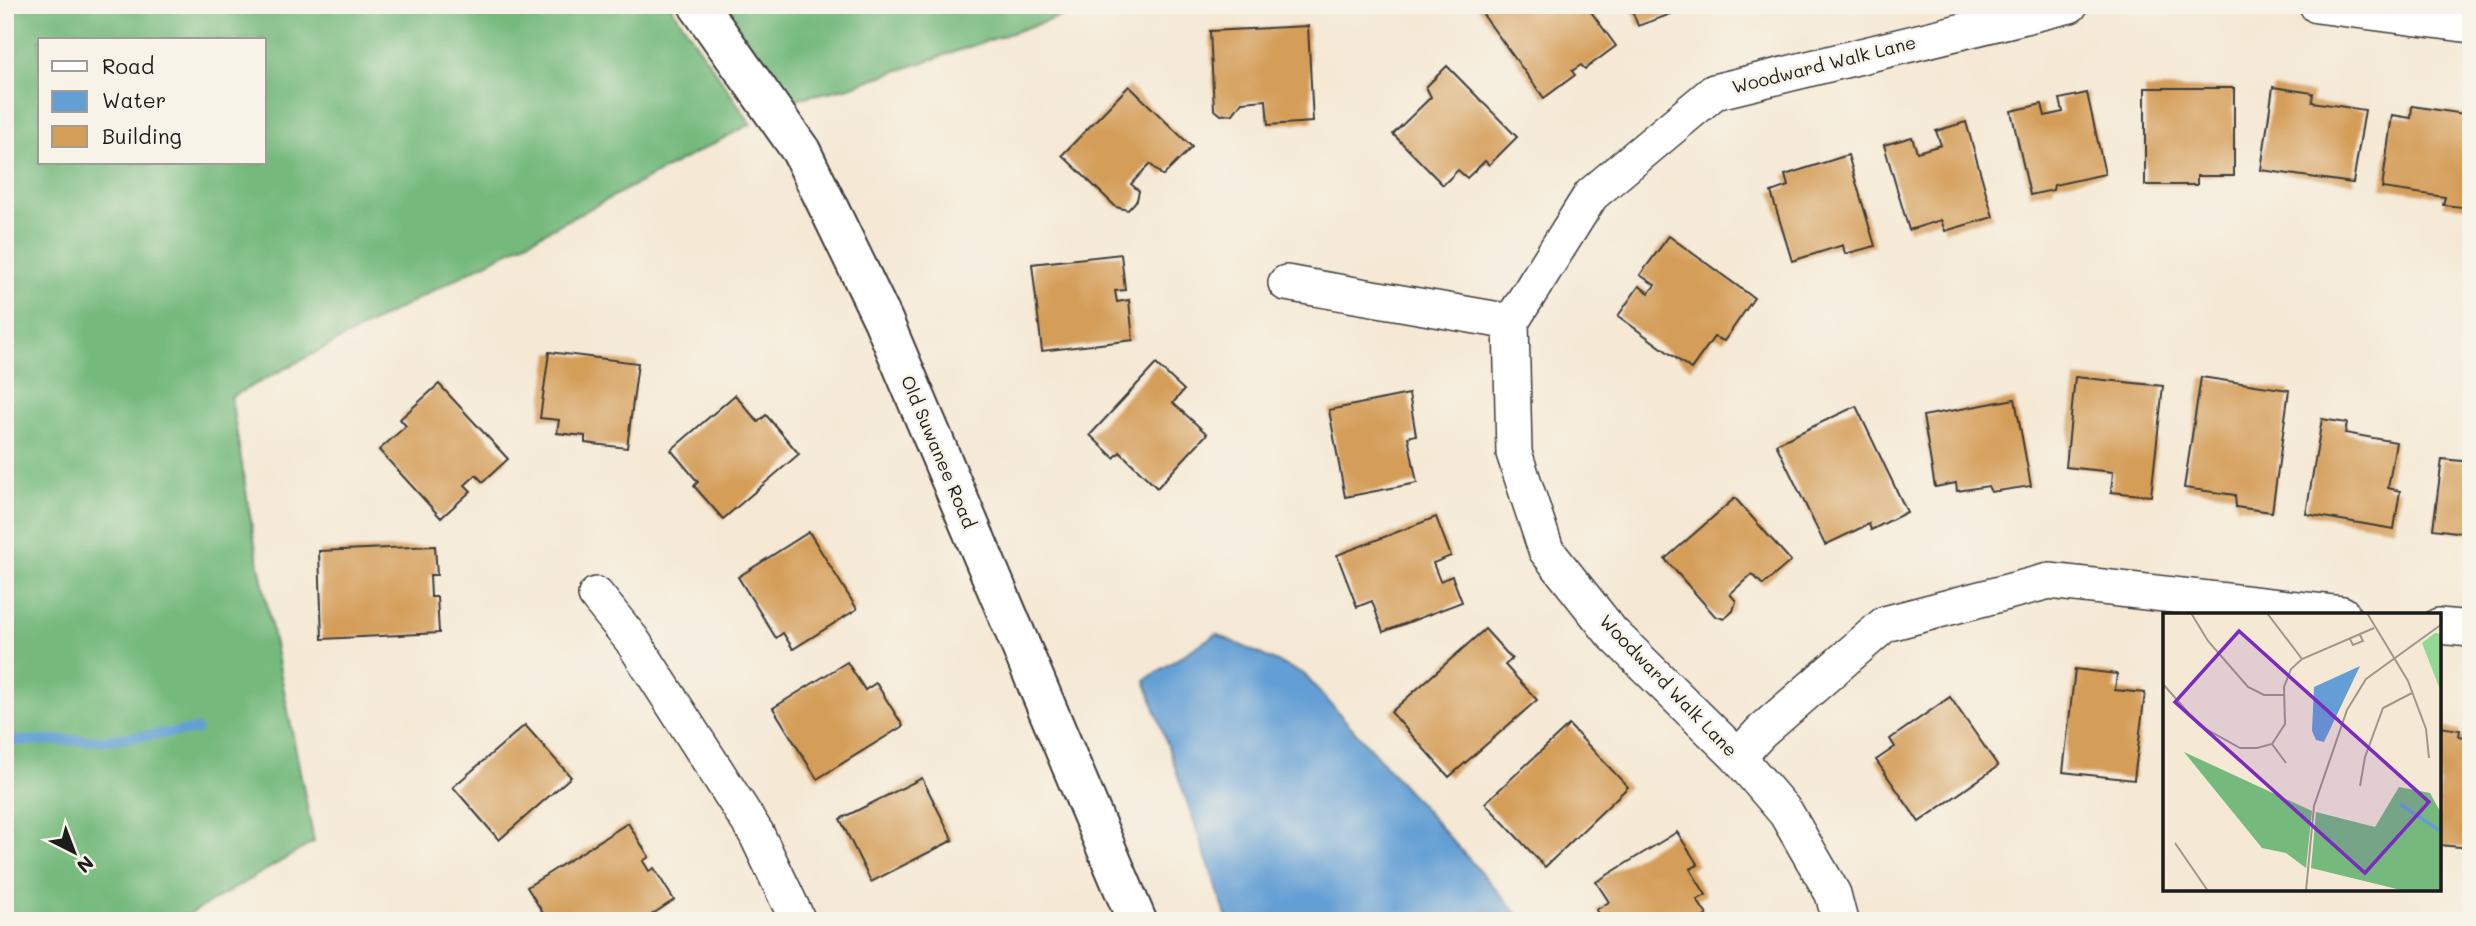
<svg xmlns="http://www.w3.org/2000/svg" width="2476" height="926" viewBox="0 0 2476 926" font-family="Mali,sans-serif">
	<style>
		.forest { fill: #75b97d; stroke: #486a4c; stroke-width: 2; fill-rule: evenodd }
		.water { fill: #639fd4; stroke: #405e78; stroke-width: 2 }
		.lines { fill: none; stroke-linecap: round; stroke-linejoin: round }
		.stream { stroke: #639fd4; stroke-width: 10 }
		.building { fill: #d49d58 }
		.minor-casing { stroke: #3d3b38; stroke-width: 38 }
		.tertiary-casing { stroke: #3d3b38; stroke-width: 42 }
		.minor { stroke: #fff; stroke-width: 35 }
		.tertiary { stroke: #fff; stroke-width: 38 }
		.labels { text-anchor: middle; stroke-width: 5; stroke-linejoin: round; paint-order: stroke }
		.street-label { font-size: 18px; fill: #1c1c1c; stroke: #f7f3e8 }
		.inset-river { fill: none; stroke: #639fd4; stroke-width: 3.5 }
		.inset-road { fill: none; stroke: #9e978b; stroke-width: 2 }
		.view { fill: #7b2cbf; fill-opacity: 0.15; stroke: #7b2cbf; stroke-width: 3.5 }
		.inset-edge { fill: none; stroke: #1c1c1c; stroke-width: 3.5 }
	</style>
	<rect width="100%" height="100%" fill="#f7f3e8"/>
	<filter id="ink" filterUnits="userSpaceOnUse"><feTurbulence type="fractalNoise" baseFrequency=".0143" numOctaves="2"/><feDisplacementMap in="SourceGraphic" scale="14" xChannelSelector="R" yChannelSelector="G"/><feConvolveMatrix kernelMatrix="1 2 1 2 8 2 1 2 1" color-interpolation-filters="sRGB"/></filter>
	<filter id="wash" filterUnits="userSpaceOnUse"><feTurbulence type="fractalNoise" baseFrequency=".00686" numOctaves="4" result="noise"/><feDisplacementMap in="SourceGraphic" scale="28" xChannelSelector="R" yChannelSelector="G"/><feGaussianBlur stdDeviation="1.57" result="paint"/><feColorMatrix in="noise" values="0 0 0 0 0 0 0 0 0 0 0 0 0 0 0 0 0 1.4 0 .05"/><feComposite in="paint" operator="in"/></filter>
	<g filter="url(#wash)">
		<rect width="100%" height="100%" fill="#f5e9d5"/>
		<g class="forest">
			<path d="M 5,5 L 670,5 L 751,124 L 231,397 L 253,534 L 314,842 L 178,921 L 5,921 ZM 40,40 L 264,40 L 264,163 L 40,163 Z"/>
			<polygon points="721,5 1095,5 846,88 786,101 741,31"/>
		</g>
		<polygon class="water" points="1216,634 1304,674 1524,921 1228,921 1145,680"/>
		<g class="lines">
			<polyline class="stream" points="5,741 104,740 197,730"/>
		</g>
		<g id="blocks">
			<g class="building">
				<polygon points="1476,5 1586,5 1616,46 1585,69 1581,65 1572,71 1575,75 1544,98"/>
				<polygon points="1630,5 1693,5 1693,6 1638,26"/>
				<polygon points="1308,26 1313,122 1268,125 1266,100 1242,102 1233,114 1221,115 1214,109 1210,31"/>
				<polygon points="1447,66 1517,137 1489,165 1485,161 1467,178 1458,170 1443,185 1393,134 1431,97 1426,87"/>
				<polygon points="1129,86 1192,147 1163,176 1150,164 1131,184 1139,191 1137,200 1128,210 1116,207 1062,155"/>
				<polygon points="2273,87 2313,93 2312,102 2365,110 2353,183 2261,170"/>
				<polygon points="2145,88 2234,88 2234,176 2197,176 2197,185 2145,185"/>
				<polygon points="2087,93 2105,174 2054,185 2053,190 2030,195 2011,111 2042,104 2045,116 2063,112 2060,99"/>
				<polygon points="2412,106 2471,115 2471,208 2443,205 2445,197 2382,188 2392,115 2411,118"/>
				<polygon points="1966,122 1993,217 1945,231 1941,220 1909,230 1884,145 1912,137 1917,152 1941,145 1936,131"/>
				<polygon points="1848,155 1875,246 1845,254 1843,245 1792,261 1771,192 1788,186 1785,175"/>
				<polygon points="1669,236 1754,298 1724,341 1714,337 1691,369 1618,316 1639,286 1649,293 1655,285 1640,275"/>
				<polygon points="1121,254 1125,290 1115,291 1117,302 1129,300 1133,340 1042,351 1032,264"/>
				<polygon points="549,352 638,363 627,448 585,443 585,436 557,433 559,420 540,418"/>
				<polygon points="1156,364 1184,390 1173,403 1207,434 1157,488 1120,452 1114,458 1090,435"/>
				<polygon points="2075,377 2163,386 2151,496 2111,492 2113,472 2066,467"/>
				<polygon points="2201,377 2289,390 2272,512 2236,507 2235,495 2184,488"/>
				<polygon points="439,384 508,459 483,482 476,475 465,485 471,491 441,518 379,450 406,426 400,419"/>
				<polygon points="1409,394 1416,435 1408,437 1417,483 1345,497 1329,410"/>
				<polygon points="735,395 758,422 766,415 799,454 723,519 694,486 698,482 671,450"/>
				<polygon points="2015,399 2031,486 1991,492 1988,486 1957,491 1956,483 1935,487 1923,416"/>
				<polygon points="1856,406 1907,512 1871,530 1869,524 1825,545 1776,444"/>
				<polygon points="2322,419 2347,423 2345,433 2396,442 2388,488 2400,491 2394,529 2306,514"/>
				<polygon points="2442,459 2471,462 2471,534 2433,529"/>
				<polygon points="1735,498 1791,561 1763,585 1752,574 1730,594 1736,601 1733,611 1724,619 1715,616 1665,559"/>
				<polygon points="1436,517 1451,556 1433,563 1440,581 1452,576 1462,602 1383,632 1372,601 1357,607 1337,555"/>
				<polygon points="809,532 857,609 793,649 783,633 776,638 738,577"/>
				<polygon points="435,546 437,575 430,575 431,597 437,597 439,633 322,639 319,551"/>
				<polygon points="1485,629 1512,659 1505,665 1537,700 1449,777 1391,712"/>
				<polygon points="847,662 865,690 876,683 903,726 817,779 773,708"/>
				<polygon points="2075,669 2117,674 2115,690 2145,693 2134,780 2063,772"/>
				<polygon points="1950,697 1998,766 1919,822 1876,760 1895,747 1890,739"/>
				<polygon points="525,725 571,777 499,840 453,787"/>
				<polygon points="1569,725 1628,787 1545,867 1485,803"/>
				<polygon points="2439,727 2460,730 2459,736 2471,738 2471,848 2439,845"/>
				<polygon points="922,778 953,840 871,882 840,819"/>
				<polygon points="628,823 649,857 643,861 649,871 654,868 674,900 642,921 548,921 527,887"/>
				<polygon points="1677,832 1698,865 1690,869 1706,895 1697,900 1707,915 1697,921 1603,921 1596,910 1609,902 1596,882"/>
			</g>
		</g>
	</g>
	<g filter="url(#ink)">
		<use href="#blocks" fill-opacity="0" stroke="#3d3b38" stroke-width="2"/>
		<g class="lines">
			<defs>
				<g id="minor">
					<polyline points="2317,5 2471,25"/>
					<polyline points="1286,283 1511,322"/>
					<polyline points="596,595 632,640 756,833 798,921"/>
					<polyline points="2439,626 2471,629"/>
					<polyline points="1738,757 1761,732 1885,624 2049,581 2342,614"/>
					<polyline points="1840,921 1833,894 1786,813 1738,757 1611,632 1546,550 1514,453 1511,322 1591,195 1714,92 2070,5"/>
				</g>
				<polyline id="tertiary" points="698,5 801,151 883,320 1137,921"/>
			</defs>
			<use href="#minor" class="minor-casing"/>
			<use href="#tertiary" class="tertiary-casing"/>
			<use href="#minor" class="minor"/>
			<use href="#tertiary" class="tertiary"/>
		</g>
	</g>
	<g class="labels">
		<g class="street-label">
			<text transform="translate(1824 65) rotate(-14)" y="6">Woodward Walk Lane</text>
			<text transform="translate(938 452) rotate(67)" y="6">Old Suwanee Road</text>
			<text transform="translate(1668 686) rotate(46)" y="6">Woodward Walk Lane</text>
		</g>
	</g>
	<g transform="translate(2163 613)">
		<rect width="278" height="278" fill="#f5e9d5"/>
		<path d="M 272,20 L 278,21 L 278,79 L 259,30 Z" fill="#92d993"/>
		<path d="M 21,139 L 149,198 L 143,255 L 123,240 L 99,235 ZM 236,174 L 267,180 L 278,200 L 278,278 L 242,278 L 148,255 L 153,199 L 212,214 Z" fill="#75b97d"/>
		<path d="M 197,53 L 161,129 L 153,127 L 149,118 L 151,74 Z" fill="#639fd4"/>
		<path class="inset-river" d="M 237,191 L 279,219"/>
		<path class="inset-road" d="M 28,0 L 45,28 L 85,74 L 101,82 L 121,82M 104,0 L 139,46M 204,0 L 245,68 L 263,116 L 266,145M 187,26 L 190,32 L 200,28 L 197,22M 0,71 L 36,112 L 77,135 L 94,135 L 109,131 L 122,111 L 121,74 L 128,56 L 139,46 L 211,15M 109,131 L 123,150M 197,173 L 202,144 L 220,95 L 249,80M 12,230 L 45,278M 143,278 L 151,193 L 184,97 L 203,66 L 279,11"/>
		<path class="view" d="M 76,18 L 266,189 L 202,260 L 12,89 Z"/>
		<rect width="278" height="278" class="inset-edge"/>
	</g>
	<rect width="2476" height="926" fill="none" stroke="#f7f3e8" stroke-width="28"/>
	<rect x="38" y="38" width="228" height="126" fill="#f7f3e8" stroke="#9f9d96" stroke-width="2"/>
	<rect x="52" y="61" width="35" height="10" fill="#ffffff" stroke="#9f9d96" stroke-width="2"/>
	<text x="102" y="74" font-size="21" fill="#1c1c1c">Road</text>
	<rect x="52" y="91" width="35" height="21" fill="#639fd4" stroke="#9f9d96" stroke-width="2"/>
	<text x="102" y="108" font-size="21" fill="#1c1c1c">Water</text>
	<rect x="52" y="126" width="35" height="21" fill="#d49d58" stroke="#9f9d96" stroke-width="2"/>
	<text x="102" y="144" font-size="21" fill="#1c1c1c">Building</text>
	<g transform="translate(74 852) rotate(138)" stroke="#f7f3e8" stroke-width="5" paint-order="stroke">
	<path d="M0-5L12 26L0 18L-12 26Z" fill="#1c1c1c"/>
	<text y="-10" font-size="19" font-weight="bold" text-anchor="middle" fill="#1c1c1c">N</text>
	</g>
</svg>
